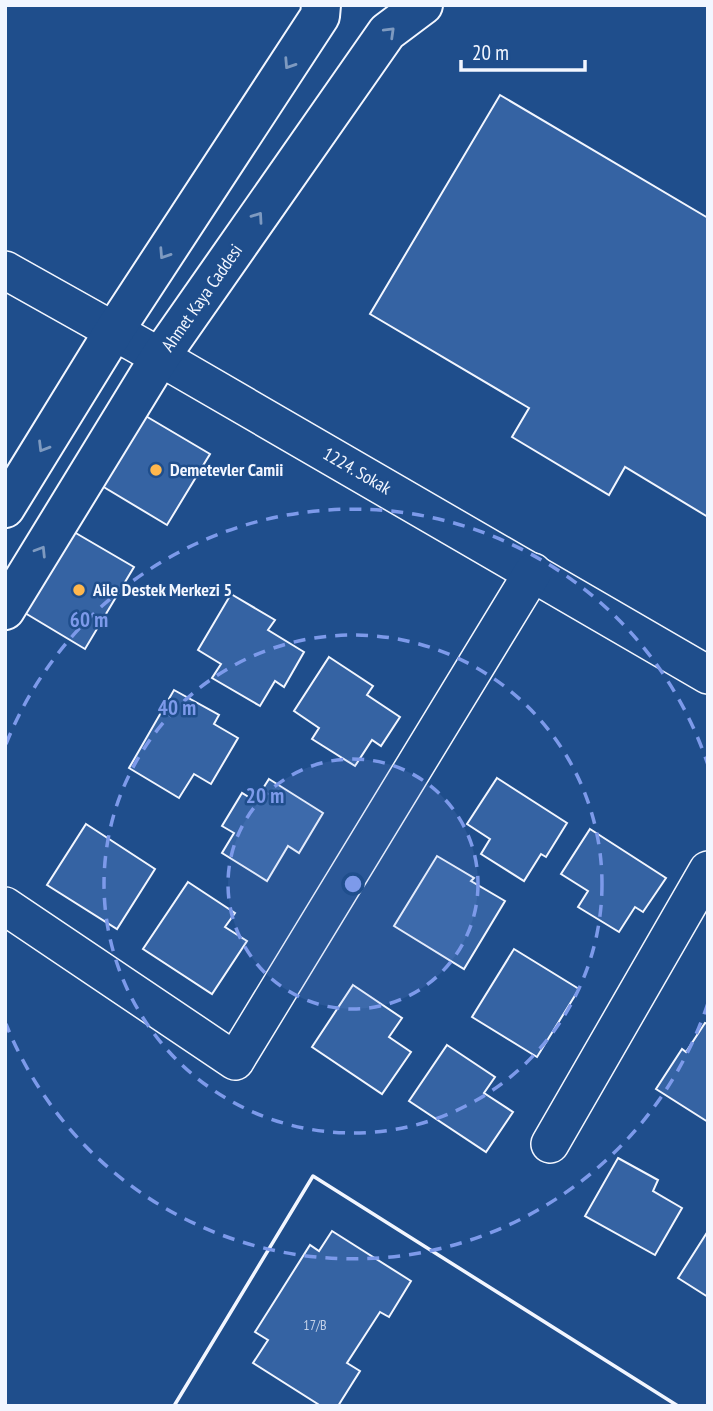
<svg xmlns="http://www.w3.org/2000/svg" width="713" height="1411" viewBox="0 0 713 1411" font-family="'PT Sans Narrow',sans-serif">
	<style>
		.building { fill: #3563a3; stroke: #f2f6ff; stroke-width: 2 }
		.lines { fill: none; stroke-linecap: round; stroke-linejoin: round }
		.street-casing { stroke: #f2f6ff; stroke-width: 40 }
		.secondary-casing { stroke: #f2f6ff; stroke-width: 42 }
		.street { stroke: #1f4e8c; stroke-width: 37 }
		.secondary { stroke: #1f4e8c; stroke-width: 38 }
		.wall { stroke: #f2f6ff; stroke-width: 3.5 }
		.oneway { stroke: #7e9ac0 }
		.ring { fill: none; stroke: #7d9aea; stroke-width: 3.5; stroke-dasharray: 12 9 }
		.poi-dot { fill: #ffb74d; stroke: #1f4e8c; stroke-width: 2.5 }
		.labels { text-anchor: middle; stroke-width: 5; stroke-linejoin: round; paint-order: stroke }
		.number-label { font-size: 14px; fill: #c3d1e8 }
		.street-label { font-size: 18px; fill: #f2f6ff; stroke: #1f4e8c }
		.poi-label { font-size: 18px; font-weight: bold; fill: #f2f6ff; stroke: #1f4e8c; text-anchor: start }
		.centre { fill: #7d9aea; stroke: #1f4e8c; stroke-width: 3.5 }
		.ring-label { font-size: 21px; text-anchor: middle; font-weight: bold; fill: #7d9aea; stroke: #1f4e8c; stroke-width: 5; stroke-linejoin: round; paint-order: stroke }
	</style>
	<rect width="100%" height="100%" fill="#1f4e8c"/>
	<g class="building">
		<polygon points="500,95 708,218 708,517 625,467 609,495 512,437 529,408 370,314"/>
		<polygon points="144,415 210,454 167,525 102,486"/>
		<polygon points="74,532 134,567 85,649 25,613"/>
		<polygon points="231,594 275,620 268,630 304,652 284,687 275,681 260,706 212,678 221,664 198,650"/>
		<polygon points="329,657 373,686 367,695 400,717 381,746 372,740 355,766 312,739 319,728 294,711"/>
		<polygon points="174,690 219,715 214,724 238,738 211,784 194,774 179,798 129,768"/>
		<polygon points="497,778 567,823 546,857 541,854 524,881 481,854 490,839 467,824"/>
		<polygon points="269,779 323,813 299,853 288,846 267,881 222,853 234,833 222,826 242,793 255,801"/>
		<polygon points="86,824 155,869 117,929 47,885"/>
		<polygon points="590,829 666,878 643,912 635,907 619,932 578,907 588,891 561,874"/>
		<polygon points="437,856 474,878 471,881 505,901 464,969 394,926"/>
		<polygon points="188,882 235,913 225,927 247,941 212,994 143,949"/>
		<polygon points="514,949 579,989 537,1057 472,1017"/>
		<polygon points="353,985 402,1018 389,1037 411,1052 382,1094 312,1047"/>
		<polygon points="705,1023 708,1024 708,1122 656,1089 682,1049 686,1052"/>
		<polygon points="447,1045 495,1077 484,1093 513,1112 486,1152 409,1101"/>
		<polygon points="618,1158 658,1180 653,1191 682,1208 655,1255 585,1216"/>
		<polygon points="332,1231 411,1281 389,1317 380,1312 347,1363 360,1371 338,1406 321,1406 253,1363 268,1340 255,1332 310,1245 319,1251"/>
		<polygon points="708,1231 708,1297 678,1278"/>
	</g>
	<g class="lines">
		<defs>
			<g id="street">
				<polyline points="5,270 160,357 708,675"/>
				<polyline points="5,906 235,1061 533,572"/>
				<polyline points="550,1144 708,870"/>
			</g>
			<g id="secondary">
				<polyline points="5,508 114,331 320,16 321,5"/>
				<polyline points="5,610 160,357 387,32 423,5"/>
			</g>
		</defs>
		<use href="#street" class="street-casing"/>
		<use href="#secondary" class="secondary-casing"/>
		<use href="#street" class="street"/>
		<use href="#secondary" class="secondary"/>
		<polyline class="wall" points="174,1406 313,1176 678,1406"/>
	</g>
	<defs><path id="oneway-chevron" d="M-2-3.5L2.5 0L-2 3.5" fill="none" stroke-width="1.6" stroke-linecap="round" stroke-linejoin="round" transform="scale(1.75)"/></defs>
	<g class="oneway">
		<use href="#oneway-chevron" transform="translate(390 32) rotate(-44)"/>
		<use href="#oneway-chevron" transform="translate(289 64) rotate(123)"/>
		<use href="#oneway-chevron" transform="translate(258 217) rotate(-55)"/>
		<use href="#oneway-chevron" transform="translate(164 254) rotate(123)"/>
		<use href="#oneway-chevron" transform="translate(43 447) rotate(121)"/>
		<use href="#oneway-chevron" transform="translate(41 551) rotate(-58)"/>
	</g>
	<circle cx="353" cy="884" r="125" fill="#7d9aea" fill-opacity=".12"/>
	<g class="ring">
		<circle cx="353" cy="884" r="125"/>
		<circle cx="353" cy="884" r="249"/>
		<path d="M708 1003A374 374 0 0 1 6 1024M6 744A374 374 0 0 1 708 765"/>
	</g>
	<g class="poi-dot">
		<circle cx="156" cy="470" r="7"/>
		<circle cx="79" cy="590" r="7"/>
	</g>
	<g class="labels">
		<g class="number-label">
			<text x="315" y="1330">17/B</text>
		</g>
		<g class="street-label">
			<text transform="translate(202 298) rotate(-55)" y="6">Ahmet Kaya Caddesi</text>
			<text transform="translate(357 471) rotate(30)" y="6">1224. Sokak</text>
		</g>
		<g class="poi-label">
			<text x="170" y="476">Demetevler Camii</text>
			<text x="93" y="596">Aile Destek Merkezi 5</text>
		</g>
	</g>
	<circle cx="353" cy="884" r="10" class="centre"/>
	<g class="ring-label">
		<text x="89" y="627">60 m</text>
		<text x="177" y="715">40 m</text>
		<text x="265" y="803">20 m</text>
	</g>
	<rect width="713" height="1411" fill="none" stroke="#f2f6ff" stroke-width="14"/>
	<path d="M461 60v10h124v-10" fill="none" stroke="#f2f6ff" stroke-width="3.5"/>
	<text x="472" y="60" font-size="21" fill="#f2f6ff" stroke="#1f4e8c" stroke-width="5" paint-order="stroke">20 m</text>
</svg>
